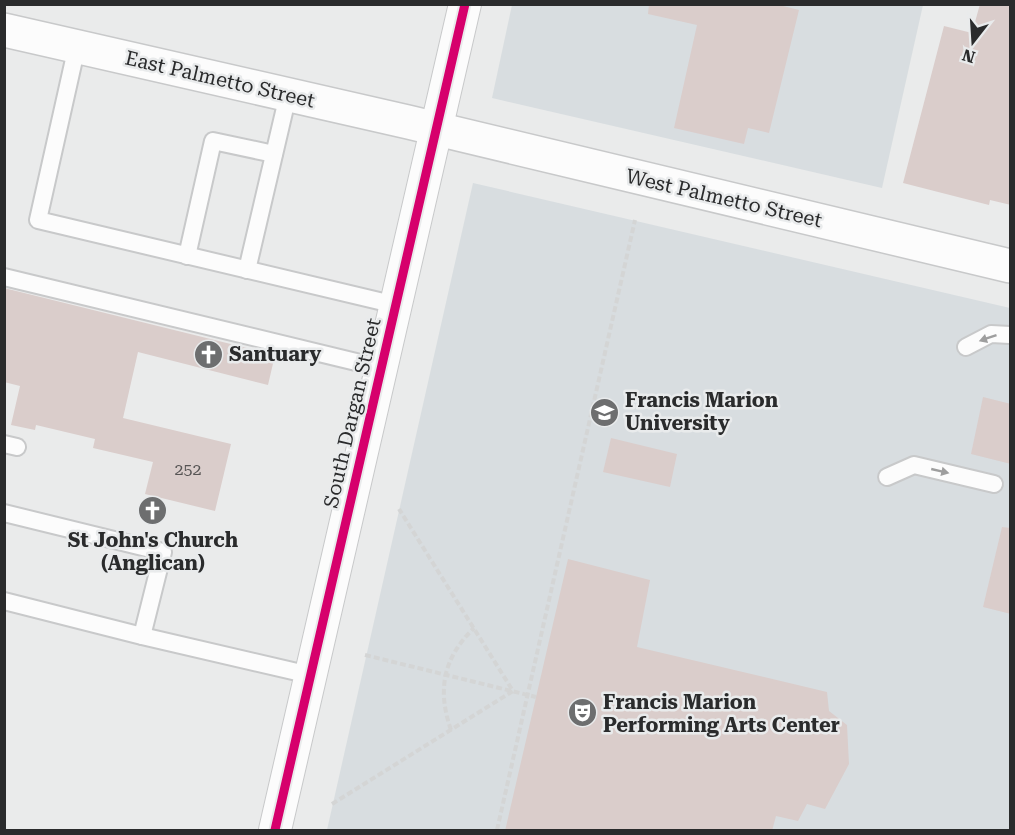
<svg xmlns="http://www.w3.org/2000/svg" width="1015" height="835" viewBox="0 0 1015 835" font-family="'Roboto Serif',serif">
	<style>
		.built { fill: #d8dde0 }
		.building { fill: #dacdcb }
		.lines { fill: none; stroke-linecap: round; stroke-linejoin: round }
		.lane-casing { stroke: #c8c9ca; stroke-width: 20 }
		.street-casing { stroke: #c8c9ca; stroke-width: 34 }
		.highway-casing { stroke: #c8c9ca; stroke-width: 36 }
		.path { stroke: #d4d5d5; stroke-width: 4; stroke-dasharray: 6 3; stroke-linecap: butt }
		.lane { stroke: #fcfcfc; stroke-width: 16 }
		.street { stroke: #fcfcfc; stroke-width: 32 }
		.highway { stroke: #fcfcfc; stroke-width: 33 }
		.cycleway-casing { stroke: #e9ebec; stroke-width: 13 }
		.cycleway { stroke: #d6006c; stroke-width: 9 }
		.oneway { fill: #9e9e9e }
		.labels { text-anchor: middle; stroke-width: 5; stroke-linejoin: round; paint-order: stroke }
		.number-label { font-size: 16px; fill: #565454 }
		.street-label { font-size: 20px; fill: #2a2b2c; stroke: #e9ebec }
		.poi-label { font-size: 20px; font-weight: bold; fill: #2a2b2c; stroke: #e9ebec; text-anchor: start }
	</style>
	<rect width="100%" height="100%" fill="#eaebeb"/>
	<g class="built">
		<polygon points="512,5 923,5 882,188 492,98"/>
		<polygon points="473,183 1010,308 1010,830 327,830"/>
	</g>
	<g class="building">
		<polygon points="649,4 775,4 799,10 769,133 748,128 744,144 674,128 697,25 648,14"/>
		<polygon points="980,4 1011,4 1011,205 990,200 989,205 903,183 944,26 972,33"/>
		<polygon points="4,288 275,355 268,385 138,352 123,418 231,444 215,511 145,494 153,462 93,448 95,439 36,425 35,430 11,425 20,386 4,382"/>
		<polygon points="983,397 1011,404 1011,464 971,454"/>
		<polygon points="611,438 677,454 670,487 603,472"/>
		<polygon points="1002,527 1011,528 1011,614 983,607"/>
		<polygon points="568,559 650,580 637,647 827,692 829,711 847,725 849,764 825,809 807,804 798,821 776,816 772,831 505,831"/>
	</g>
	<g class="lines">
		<defs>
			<g id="lane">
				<polyline points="77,46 38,220 396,305"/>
				<polyline points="187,256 213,141 274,154"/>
				<polyline points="247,270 288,95"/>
				<polyline points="4,277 381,368"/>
				<polyline points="966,347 991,334 1010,335"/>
				<polyline points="4,444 17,447"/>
				<polyline points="887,477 914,465 994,484"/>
				<polyline points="4,513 163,552 142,636"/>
				<polyline points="4,601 142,636 310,675"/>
			</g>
			<polyline id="street" points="275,830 465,4"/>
			<polyline id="highway" points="4,30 408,122 1010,266"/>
		</defs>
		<use href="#lane" class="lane-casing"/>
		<use href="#street" class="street-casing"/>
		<use href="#highway" class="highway-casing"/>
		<g class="path">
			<polyline points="365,655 536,697"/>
			<path d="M 451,730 C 437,690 443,658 474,628"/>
			<polyline points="332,804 513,691 399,509"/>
			<polyline points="497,830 635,220"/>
		</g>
		<use href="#lane" class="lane"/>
		<use href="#street" class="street"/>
		<use href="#highway" class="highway"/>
		<defs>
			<polyline id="cycleway" points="275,830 465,4"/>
		</defs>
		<use href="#cycleway" class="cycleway-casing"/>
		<use href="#cycleway" class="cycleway"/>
	</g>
	<defs><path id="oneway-solid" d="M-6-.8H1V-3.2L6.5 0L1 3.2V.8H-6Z" transform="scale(1.5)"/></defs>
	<g class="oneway">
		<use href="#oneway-solid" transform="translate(988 338) rotate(161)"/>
		<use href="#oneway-solid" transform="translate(940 471) rotate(13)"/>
	</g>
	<defs>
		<symbol id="church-disc" viewBox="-11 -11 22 22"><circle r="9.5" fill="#6d6e6f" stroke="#e9ebec"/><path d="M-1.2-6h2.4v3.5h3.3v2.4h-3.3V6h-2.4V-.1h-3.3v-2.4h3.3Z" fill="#fff"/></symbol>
		<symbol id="university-disc" viewBox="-11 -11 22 22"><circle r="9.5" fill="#6d6e6f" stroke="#e9ebec"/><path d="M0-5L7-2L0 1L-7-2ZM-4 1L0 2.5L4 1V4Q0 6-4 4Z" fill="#fff"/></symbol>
		<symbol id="theatre-disc" viewBox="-11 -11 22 22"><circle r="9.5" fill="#6d6e6f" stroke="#e9ebec"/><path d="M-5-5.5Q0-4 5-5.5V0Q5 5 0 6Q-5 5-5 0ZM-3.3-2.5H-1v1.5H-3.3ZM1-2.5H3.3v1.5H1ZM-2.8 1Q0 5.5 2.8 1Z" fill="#fff"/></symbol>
	</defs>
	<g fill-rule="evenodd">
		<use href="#church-disc" x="192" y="338" width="33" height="33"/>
		<use href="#university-disc" x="588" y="396" width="33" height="33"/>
		<use href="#church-disc" x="136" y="494" width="33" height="33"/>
		<use href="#theatre-disc" x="566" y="696" width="33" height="33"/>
	</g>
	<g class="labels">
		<g class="number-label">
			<text x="188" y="475">252</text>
		</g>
		<g class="street-label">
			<text transform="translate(220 79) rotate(13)" y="7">East Palmetto Street</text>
			<text transform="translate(724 198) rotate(13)" y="7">West Palmetto Street</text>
			<text transform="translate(352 413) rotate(-77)" y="7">South Dargan Street</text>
		</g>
		<g class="poi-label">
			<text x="229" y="361">Santuary</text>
			<text x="625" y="407">Francis Marion<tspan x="625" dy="23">University</tspan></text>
			<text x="153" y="547" text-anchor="middle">St John's Church<tspan x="153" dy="23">(Anglican)</tspan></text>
			<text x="603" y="709">Francis Marion<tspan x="603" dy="23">Performing Arts Center</tspan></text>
		</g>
	</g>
	<rect width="1015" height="835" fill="none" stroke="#2a2b2c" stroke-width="12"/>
	<g transform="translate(973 42) rotate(197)" stroke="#e9ebec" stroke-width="4.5" paint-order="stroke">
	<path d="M0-4.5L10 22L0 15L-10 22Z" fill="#2a2b2c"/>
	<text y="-9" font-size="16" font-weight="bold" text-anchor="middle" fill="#2a2b2c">N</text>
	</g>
</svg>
